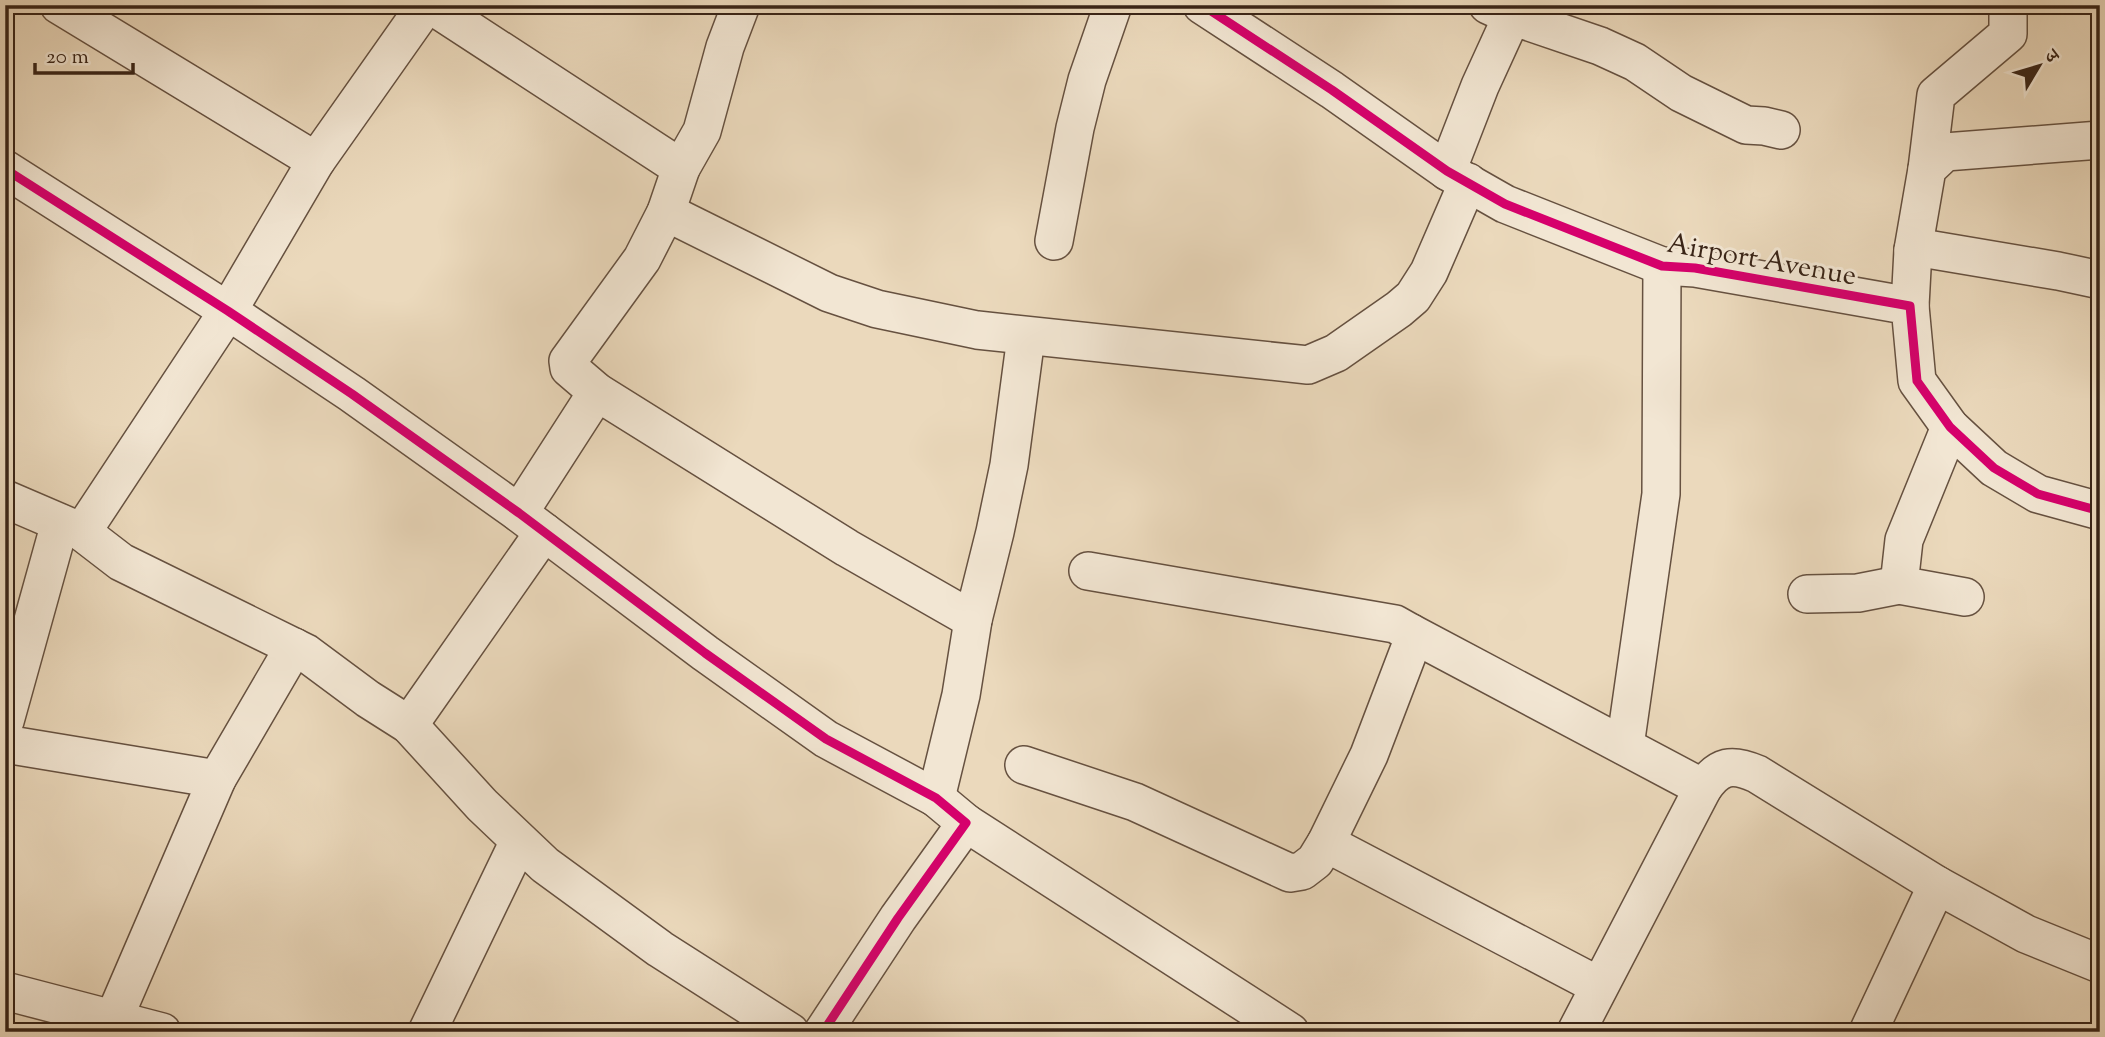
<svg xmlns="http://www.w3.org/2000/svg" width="2105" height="1037" viewBox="0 0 2105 1037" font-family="'Sorts Mill Goudy','Noto Serif Devanagari',serif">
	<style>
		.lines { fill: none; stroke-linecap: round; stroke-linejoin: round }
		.minor-casing { stroke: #665140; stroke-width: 40 }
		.minor { stroke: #f2e6d3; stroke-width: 37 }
		.cycleway-casing { stroke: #f2e6d3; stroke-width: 13 }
		.cycleway { stroke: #d6006c; stroke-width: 9 }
		.labels { text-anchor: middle; stroke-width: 6; stroke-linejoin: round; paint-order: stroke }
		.street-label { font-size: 28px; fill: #392417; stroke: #f2e6d3 }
	</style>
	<rect width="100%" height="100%" fill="#ebd9bc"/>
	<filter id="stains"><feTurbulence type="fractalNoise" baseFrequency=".00286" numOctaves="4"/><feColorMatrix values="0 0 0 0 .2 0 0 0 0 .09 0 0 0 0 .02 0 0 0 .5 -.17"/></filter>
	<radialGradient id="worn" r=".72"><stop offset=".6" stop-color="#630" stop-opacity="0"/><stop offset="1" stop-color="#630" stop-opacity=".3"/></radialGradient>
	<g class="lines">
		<defs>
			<g id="minor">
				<polyline points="59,5 316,161"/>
				<polyline points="431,5 681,168"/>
				<polyline points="741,5 725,47 702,131 681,168 666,212 642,259 568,361 569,368 597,392 847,548 973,620"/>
				<polyline points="1202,5 1332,90 1447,171 1505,204 1662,266 1695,268 1910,306 1917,381 1950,427 1994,468 2038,494 2100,511"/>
				<polyline points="1488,5 1512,16 1600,46 1635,62 1681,93 1746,125 1764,126 1781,130"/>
				<polyline points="5,169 228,311 352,394 519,513 705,653 826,739 936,798 966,823 898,918 823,1032"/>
				<polyline points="1927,169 1936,95 2008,34 2008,5"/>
				<polyline points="1447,171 1480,86 1517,5"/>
				<polyline points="666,212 829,293 877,309 977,330 1308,365 1336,353 1399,309 1413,297 1429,272 1468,182"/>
				<polyline points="1054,241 1075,128 1087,80 1113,5"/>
				<polyline points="1913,250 1927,249 2058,271 2100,280"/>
				<polyline points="1910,306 1913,250 1927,169 1945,152 2100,140"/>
				<polyline points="1950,427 1904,540 1899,585 1965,597"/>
				<polyline points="5,499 82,532 121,562 306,653 368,699 409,725 482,805 545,865 660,949 790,1032"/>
				<polyline points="519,513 597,392"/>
				<polyline points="82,532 228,311 316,161 426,5"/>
				<polyline points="1807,594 1858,593 1899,585"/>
				<polyline points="1411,633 1703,788"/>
				<polyline points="5,721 60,523"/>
				<polyline points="409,725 544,532"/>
				<polyline points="5,744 217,779"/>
				<polyline points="1625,746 1661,494 1662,266"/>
				<polyline points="1024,765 1135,802 1290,873 1302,871 1315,861 1326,843 1369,755 1411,645 1411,633 1395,624 1088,571"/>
				<polyline points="936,798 961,695 973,620 995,532 1009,465 1026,337"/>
				<polyline points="966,823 1290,1032"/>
				<polyline points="1326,843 1599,986"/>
				<polyline points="5,991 162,1032"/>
				<polyline points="110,1032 114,1018 217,779 294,647"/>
				<polyline points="427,1032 519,841"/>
				<path d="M 1576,1032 L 1703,788 C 1719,765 1732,763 1757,774 L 1937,885 L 2026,934 L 2100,964"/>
				<polyline points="1868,1032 1937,885"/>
			</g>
		</defs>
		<use href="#minor" class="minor-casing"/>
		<use href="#minor" class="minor"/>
		<defs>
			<g id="cycleway">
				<polyline points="1202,5 1332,90 1447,171 1505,204 1662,266 1695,268 1910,306 1917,381 1950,427 1994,468 2038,494 2100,511"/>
				<polyline points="5,169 228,311 352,394 519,513 705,653 826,739 936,798 966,823 898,918 823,1032"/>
			</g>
		</defs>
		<use href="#cycleway" class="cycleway-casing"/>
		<use href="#cycleway" class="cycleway"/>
	</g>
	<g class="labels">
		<g class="street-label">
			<text transform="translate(1762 258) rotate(10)" y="10">Airport Avenue</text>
		</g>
	</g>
	<rect width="2105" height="1037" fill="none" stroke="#ebd9bc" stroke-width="28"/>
	<rect x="7" y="7" width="2091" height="1023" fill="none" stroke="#392417" stroke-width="3.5"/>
	<rect x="14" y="14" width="2077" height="1009" fill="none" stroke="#392417" stroke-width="2"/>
	<g transform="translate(2039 66) rotate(52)" stroke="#f2e6d3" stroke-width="5" paint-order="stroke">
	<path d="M0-5L12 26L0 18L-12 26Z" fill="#392417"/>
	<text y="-10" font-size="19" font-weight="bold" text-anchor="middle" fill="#392417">उ</text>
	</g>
	<path d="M35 63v10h98v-10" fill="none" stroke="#392417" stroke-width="3.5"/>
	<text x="46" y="63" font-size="21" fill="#392417" stroke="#f2e6d3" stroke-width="5" paint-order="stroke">20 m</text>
	<rect width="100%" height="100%" filter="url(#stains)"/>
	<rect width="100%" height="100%" fill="url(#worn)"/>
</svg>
